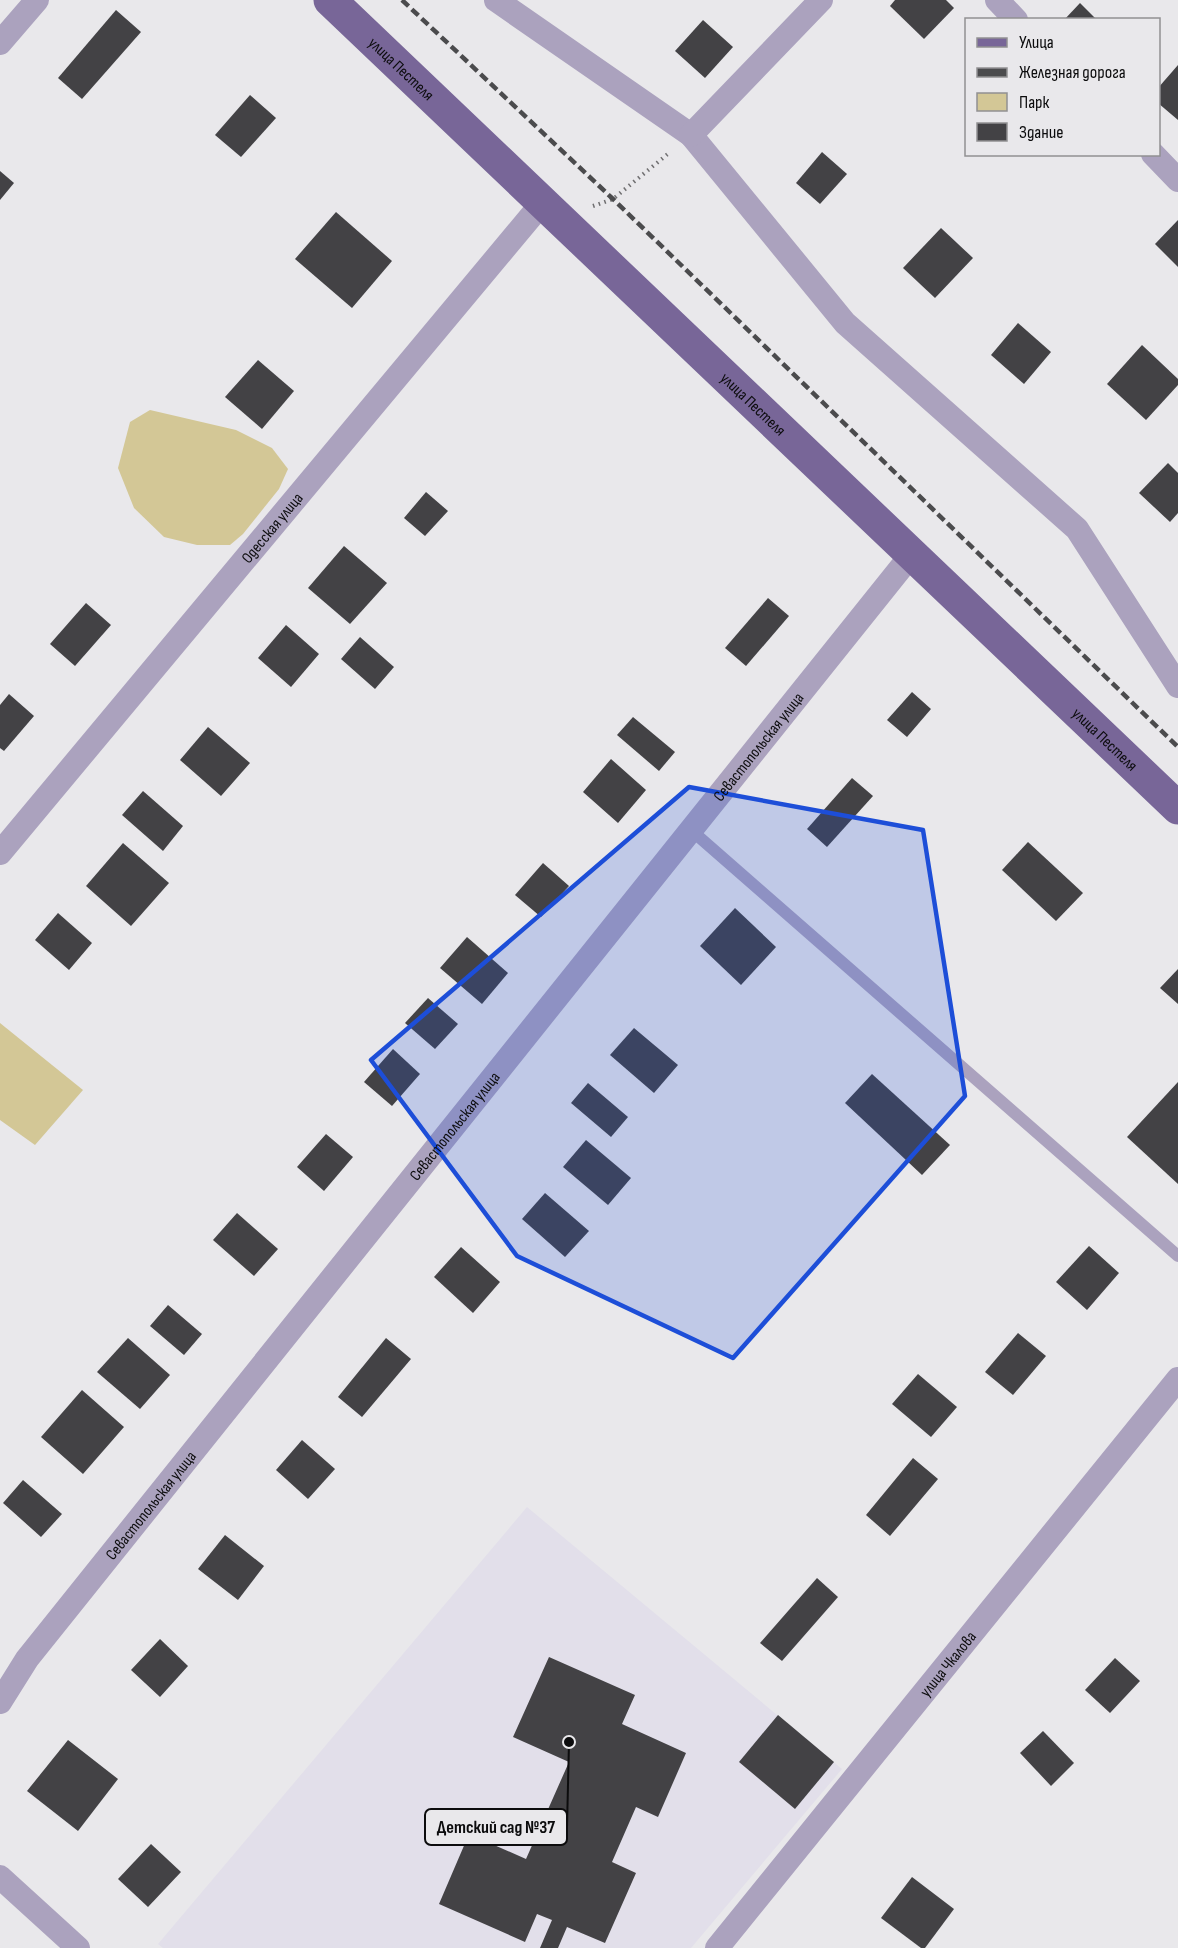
<svg xmlns="http://www.w3.org/2000/svg" width="1178" height="1948" viewBox="0 0 1178 1948" font-family="'Sofia Sans Condensed',sans-serif">
	<style>
		.built { fill: #e2dfea }
		.green { fill: #d3c796 }
		.building { fill: #434245 }
		.lines { fill: none; stroke-linecap: round; stroke-linejoin: round }
		.path { stroke: #706f71; stroke-width: 4; stroke-dasharray: 1.5 4.5; stroke-linecap: butt }
		.lane { stroke: #aba2be; stroke-width: 12 }
		.street { stroke: #aba2be; stroke-width: 24 }
		.primary { stroke: #786698; stroke-width: 33 }
		.rail { stroke: #4b4b4d; stroke-width: 4.5; stroke-dasharray: 9 4.5; stroke-linecap: butt }
		.marked { fill: #1d4ed8; fill-opacity: 0.2; stroke: #1d4ed8; stroke-width: 4.5; stroke-linejoin: round }
		.labels { text-anchor: middle; stroke-width: 6; stroke-linejoin: round; paint-order: stroke }
		.street-label { font-size: 16px; fill: #0c0c0d; stroke: #e9e8eb }
		.leader { fill: none; stroke: #0c0c0d; stroke-width: 2 }
		.callout-dot { fill: #0c0c0d; stroke: #e9e8eb; stroke-width: 2 }
		.callout { fill: #e9e8eb; stroke: #0c0c0d; stroke-width: 2 }
		.callout-label { font-size: 18px; text-anchor: middle; font-weight: bold; fill: #0c0c0d }
	</style>
	<rect width="100%" height="100%" fill="#e9e8eb"/>
	<polygon class="built" points="527,1507 842,1769 691,1948 163,1948 158,1944"/>
	<g class="green">
		<polygon points="150,410 236,430 272,448 288,469 279,489 243,534 230,545 197,545 164,537 134,508 118,468 130,422"/>
		<polygon points="0,1023 83,1090 35,1145 0,1120"/>
	</g>
	<g class="building">
		<polygon points="895,0 946,0 954,8 924,39 890,6"/>
		<polygon points="1080,3 1097,20 1064,20"/>
		<polygon points="116,10 141,32 82,99 58,78"/>
		<polygon points="703,20 733,47 705,78 675,51"/>
		<polygon points="1178,65 1178,120 1158,103 1158,88"/>
		<polygon points="250,95 276,118 241,157 215,135"/>
		<polygon points="822,152 847,174 820,204 796,183"/>
		<polygon points="0,171 14,183 0,200"/>
		<polygon points="336,212 392,261 352,308 295,259"/>
		<polygon points="1178,220 1178,267 1155,244"/>
		<polygon points="941,228 973,258 935,298 903,268"/>
		<polygon points="1018,323 1051,352 1024,384 991,355"/>
		<polygon points="1142,345 1178,379 1178,385 1146,420 1107,384"/>
		<polygon points="258,360 294,391 262,429 225,397"/>
		<polygon points="1168,463 1178,473 1178,513 1170,522 1139,493"/>
		<polygon points="426,492 448,511 425,536 404,518"/>
		<polygon points="344,546 387,583 350,624 308,588"/>
		<polygon points="768,598 789,616 746,666 725,648"/>
		<polygon points="86,603 111,625 75,666 50,644"/>
		<polygon points="286,625 319,654 291,687 258,658"/>
		<polygon points="360,637 394,667 375,689 341,659"/>
		<polygon points="912,692 931,709 907,737 887,720"/>
		<polygon points="9,694 34,716 4,751 0,748 0,705"/>
		<polygon points="633,717 675,752 659,771 617,735"/>
		<polygon points="208,727 250,763 221,796 180,760"/>
		<polygon points="611,759 646,790 618,823 583,792"/>
		<polygon points="852,778 873,796 827,847 807,829"/>
		<polygon points="143,791 183,826 163,851 122,815"/>
		<polygon points="1028,842 1083,893 1056,921 1002,870"/>
		<polygon points="123,843 169,883 131,926 86,886"/>
		<polygon points="543,863 569,886 541,917 515,895"/>
		<polygon points="735,908 776,947 741,985 700,946"/>
		<polygon points="58,913 92,943 69,970 35,940"/>
		<polygon points="467,937 508,973 482,1004 440,968"/>
		<polygon points="1178,969 1178,1004 1160,988"/>
		<polygon points="428,998 458,1024 435,1049 405,1023"/>
		<polygon points="634,1028 678,1065 654,1093 610,1055"/>
		<polygon points="393,1049 420,1074 392,1106 364,1082"/>
		<polygon points="872,1074 950,1145 922,1175 845,1103"/>
		<polygon points="1178,1082 1178,1184 1127,1137"/>
		<polygon points="588,1083 628,1117 611,1137 571,1103"/>
		<polygon points="326,1134 353,1157 324,1191 297,1167"/>
		<polygon points="586,1140 631,1178 608,1205 563,1167"/>
		<polygon points="545,1193 589,1231 565,1257 522,1219"/>
		<polygon points="237,1213 278,1249 254,1276 213,1240"/>
		<polygon points="1089,1246 1119,1273 1087,1310 1056,1282"/>
		<polygon points="461,1247 500,1282 473,1313 434,1277"/>
		<polygon points="168,1305 202,1334 184,1355 150,1326"/>
		<polygon points="1018,1333 1046,1356 1013,1395 985,1372"/>
		<polygon points="128,1338 170,1375 140,1409 97,1372"/>
		<polygon points="386,1338 411,1359 362,1417 338,1397"/>
		<polygon points="918,1374 957,1407 931,1437 892,1404"/>
		<polygon points="82,1390 124,1427 83,1474 41,1437"/>
		<polygon points="302,1440 335,1469 308,1499 276,1470"/>
		<polygon points="913,1458 938,1479 890,1536 866,1515"/>
		<polygon points="23,1480 62,1514 41,1537 3,1503"/>
		<polygon points="225,1535 264,1566 238,1600 198,1569"/>
		<polygon points="817,1578 838,1597 782,1661 760,1643"/>
		<polygon points="160,1639 188,1666 160,1697 131,1670"/>
		<polygon points="549,1657 635,1695 622,1724 686,1753 658,1817 636,1807 612,1862 636,1873 605,1943 567,1927 558,1948 540,1948 552,1920 537,1914 525,1942 439,1904 469,1834 526,1859 569,1762 513,1737"/>
		<polygon points="1115,1658 1140,1681 1110,1713 1085,1690"/>
		<polygon points="778,1715 834,1762 795,1809 739,1762"/>
		<polygon points="1043,1731 1074,1763 1051,1786 1020,1753"/>
		<polygon points="68,1740 118,1779 78,1831 27,1791"/>
		<polygon points="151,1844 181,1872 148,1907 118,1879"/>
		<polygon points="912,1877 954,1909 925,1948 921,1948 881,1918"/>
	</g>
	<g class="lines">
		<polyline class="path" points="593,206 613,199 669,153"/>
		<polyline class="lane" points="691,830 1178,1256"/>
		<g class="street">
			<polyline points="496,0 691,135 845,323 1077,529 1178,686"/>
			<polyline points="997,0 1016,20"/>
			<polyline points="0,43 37,0"/>
			<polyline points="691,135 821,0"/>
			<polyline points="1153,154 1178,180"/>
			<path id="s1" d="M 0,853 L 543,202"/>
			<path id="s2" d="M 0,1702 L 27,1659 L 912,554"/>
			<polyline points="0,1877 78,1948"/>
			<path id="s3" d="M 717,1948 L 1178,1379"/>
		</g>
		<path class="primary" id="s4" d="M 330,0 L 1178,808"/>
		<polyline class="rail" points="402,0 613,199 1178,747"/>
	</g>
	<path class="marked" d="M 689,787 L 923,830 L 965,1096 L 733,1358 L 517,1256 L 371,1060 Z"/>
	<g class="labels">
		<g class="street-label">
			<text dy="6" stroke="none"><textPath href="#s4" startOffset="99">улица Пестеля</textPath></text>
			<text dy="6" stroke="none"><textPath href="#s4" startOffset="585">улица Пестеля</textPath></text>
			<text dy="6" stroke="none"><textPath href="#s1" startOffset="424">Одесская улица</textPath></text>
			<text dy="6" stroke="none"><textPath href="#s4" startOffset="1071">улица Пестеля</textPath></text>
			<text dy="6" stroke="none"><textPath href="#s2" startOffset="1220">Севастопольская улица</textPath></text>
			<text dy="6" stroke="none"><textPath href="#s2" startOffset="734">Севастопольская улица</textPath></text>
			<text dy="6" stroke="none"><textPath href="#s2" startOffset="248">Севастопольская улица</textPath></text>
			<text dy="6" stroke="none"><textPath href="#s3" startOffset="366">улица Чкалова</textPath></text>
		</g>
	</g>
	<path class="leader" d="M569 1742L567 1827"/>
	<circle class="callout-dot" cx="569" cy="1742" r="6"/>
	<rect class="callout" x="425" y="1809" width="142" height="36" rx="6"/>
	<g class="callout-label">
		<text x="496" y="1833">Детский сад №37</text>
	</g>
	<rect x="965" y="18" width="195" height="138" fill="#e9e8eb" stroke="#919092" stroke-width="1.5"/>
	<rect x="977" y="38" width="30" height="9" fill="#786698" stroke="#919092" stroke-width="1.5"/>
	<text x="1019" y="48" font-size="18" fill="#0c0c0d">Улица</text>
	<rect x="977" y="68" width="30" height="9" fill="#4b4b4d" stroke="#919092" stroke-width="1.5"/>
	<text x="1019" y="78" font-size="18" fill="#0c0c0d">Железная дорога</text>
	<rect x="977" y="93" width="30" height="18" fill="#d3c796" stroke="#919092" stroke-width="1.5"/>
	<text x="1019" y="108" font-size="18" fill="#0c0c0d">Парк</text>
	<rect x="977" y="123" width="30" height="18" fill="#434245" stroke="#919092" stroke-width="1.5"/>
	<text x="1019" y="138" font-size="18" fill="#0c0c0d">Здание</text>
</svg>
